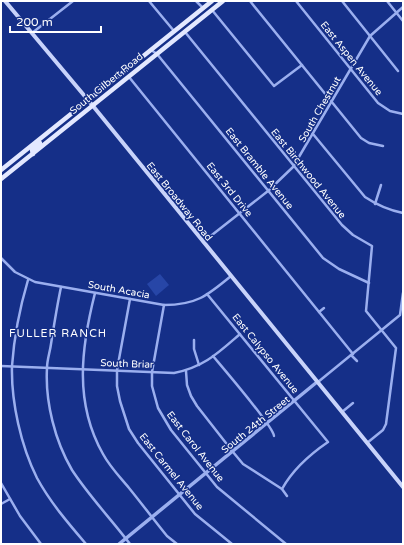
<svg xmlns="http://www.w3.org/2000/svg" width="404" height="545" viewBox="0 0 404 545" font-family="'Varela Round',sans-serif">
	<style>
		.green { fill: #2746a7 }
		.lines { fill: none; stroke-linecap: round; stroke-linejoin: round }
		.minor { stroke: #9bafef; stroke-width: 2.5 }
		.tertiary { stroke: #9bafef; stroke-width: 3.5 }
		.secondary { stroke: #c8d3fa; stroke-width: 4 }
		.primary { stroke: #e3e8ff; stroke-width: 4.5 }
		.labels { text-anchor: middle; stroke-width: 3; stroke-linejoin: round; paint-order: stroke }
		.street-label { font-size: 10px; fill: #fff; stroke: #152f88 }
		.neighbourhood-label { font-size: 11px; letter-spacing: 1px; fill: #fff; stroke: #152f88 }
	</style>
	<rect width="100%" height="100%" fill="#152f88"/>
	<polygon class="green" points="160,274 169,285 156,296 147,284"/>
	<g class="lines">
		<g class="minor">
			<polyline points="149,1 174,31"/>
			<polyline points="196,1 203,8"/>
			<polyline points="250,1 361,138 369,143 383,146"/>
			<polyline points="296,1 378,103 390,111 403,114"/>
			<polyline points="342,1 398,71"/>
			<polyline points="387,1 403,21"/>
			<polyline points="212,10 274,86 302,65"/>
			<polyline points="185,32 342,225 353,235 372,246 366,311 396,348 386,424 383,430 367,443"/>
			<polyline points="32,33 73,1"/>
			<polyline points="151,50 157,54 323,258 339,269 369,283"/>
			<polyline points="129,77 353,354"/>
			<path d="M 313,134 L 365,197 C 377,205 388,210 403,213"/>
			<polyline points="375,204 381,185"/>
			<polyline points="203,242 268,191 293,167 370,36 403,7"/>
			<path d="M 1,258 L 15,272 L 35,282 L 164,305 C 196,305 207,296 231,276"/>
			<path d="M 28,280 C 20,307 14,338 12,366 C 11,402 21,446 37,478 C 50,502 68,523 86,544"/>
			<path d="M 61,287 C 57,306 54,325 51,344 C 50,352 47,360 47,368 C 45,402 55,441 72,470 C 89,496 111,519 130,544"/>
			<path d="M 95,293 C 81,348 74,403 103,454 C 110,467 120,477 129,488 C 142,504 154,520 167,536 L 177,544"/>
			<path d="M 207,294 L 328,442 C 309,455 293,469 282,489"/>
			<polyline points="130,299 117,370 117,386 120,401 129,429 138,443 195,514 232,544"/>
			<polyline points="164,305 152,372 152,386 158,408 171,430 217,487 286,544"/>
			<polyline points="319,312 324,308"/>
			<polyline points="194,340 194,349 199,365"/>
			<polyline points="351,355 357,361"/>
			<path d="M 213,356 C 223,368 273,426 274,436"/>
			<path d="M 1,366 L 174,373 C 204,367 218,353 240,334"/>
			<polyline points="186,371 187,385 191,396 197,406 233,452 243,464 282,489 287,496"/>
			<polyline points="318,382 400,315 403,293"/>
			<polyline points="342,412 353,403"/>
			<polyline points="1,483 20,516 41,544"/>
			<polyline points="1,504 10,499"/>
		</g>
		<polyline class="tertiary" points="119,544 317,382"/>
		<polyline class="secondary" points="5,1 93,106 403,487"/>
		<g class="primary">
			<polyline points="33,154 32,150 40,143"/>
			<polyline points="1,170 212,1"/>
			<polyline points="1,179 223,1"/>
		</g>
	</g>
	<g class="labels">
		<g class="street-label">
			<text transform="translate(352 58) rotate(51)" y="4">East Aspen Avenue</text>
			<text transform="translate(106 83) rotate(-39)" y="4">South Gilbert Road</text>
			<text transform="translate(319 109) rotate(-60)" y="4">South Chestnut</text>
			<text transform="translate(260 168) rotate(51)" y="4">East Bramble Avenue</text>
			<text transform="translate(309 173) rotate(51)" y="4">East Birchwood Avenue</text>
			<text transform="translate(230 189) rotate(51)" y="4">East 3rd Drive</text>
			<text transform="translate(180 201) rotate(51)" y="4">East Broadway Road</text>
			<text transform="translate(119 289) rotate(10)" y="4">South Acacia</text>
			<text transform="translate(266 353) rotate(51)" y="4">East Calypso Avenue</text>
			<text transform="translate(127 363) rotate(2)" y="4">South Briar</text>
			<text transform="translate(255 424) rotate(-39)" y="4">South 24th Street</text>
			<text transform="translate(196 446) rotate(52)" y="4">East Carol Avenue</text>
			<text transform="translate(172 471) rotate(51)" y="4">East Carmel Avenue</text>
		</g>
		<g class="neighbourhood-label">
			<text x="58" y="337">FULLER RANCH</text>
		</g>
	</g>
	<rect width="404" height="545" fill="none" stroke="#ffffff" stroke-width="4"/>
	<path d="M10 26v6h91v-6" fill="none" stroke="#ffffff" stroke-width="2"/>
	<text x="16" y="26" font-size="12" fill="#ffffff" stroke="#152f88" stroke-width="3" paint-order="stroke">200 m</text>
</svg>
